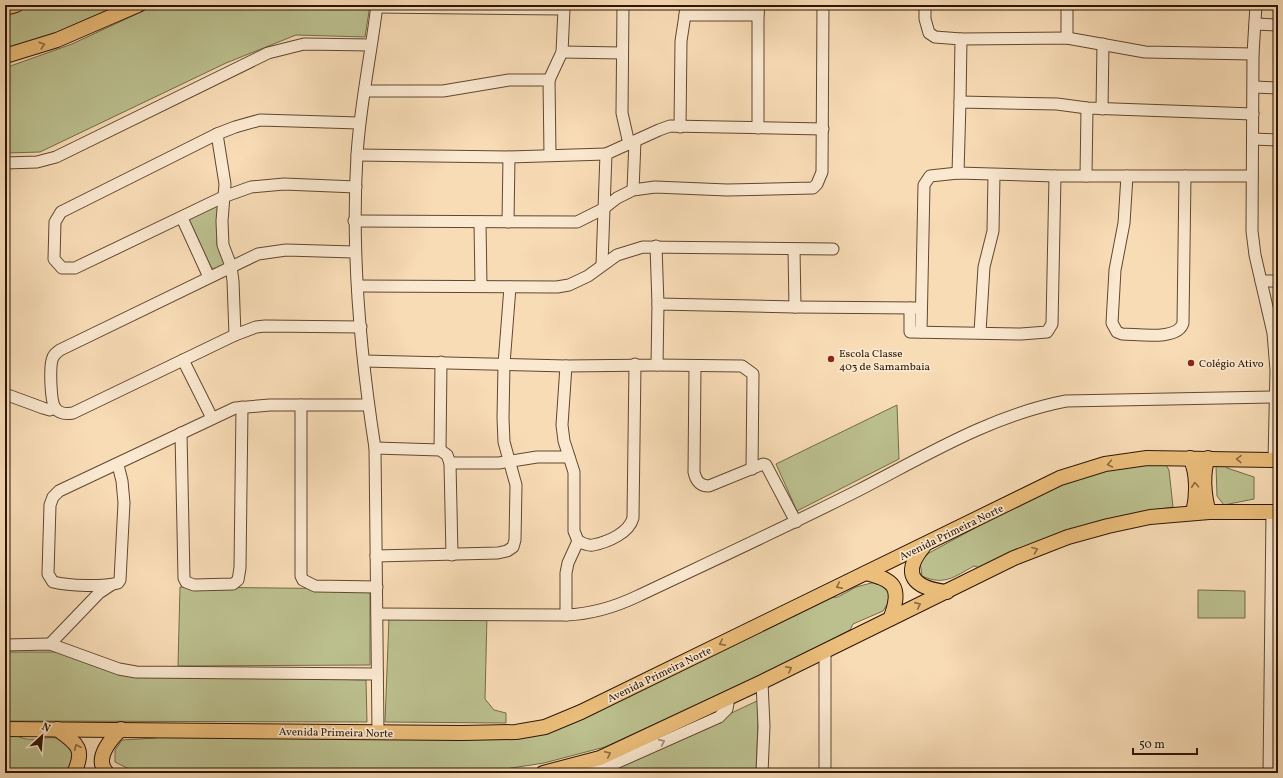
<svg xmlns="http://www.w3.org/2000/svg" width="1283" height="778" viewBox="0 0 1283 778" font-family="Vollkorn,serif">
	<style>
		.green { fill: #bcc08f; stroke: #746b4a }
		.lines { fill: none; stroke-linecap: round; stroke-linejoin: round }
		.minor-casing { stroke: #604830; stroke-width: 13 }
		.major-casing { stroke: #2d1604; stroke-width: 16 }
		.minor { stroke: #fae8d0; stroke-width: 11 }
		.major { stroke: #ecbe7b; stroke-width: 14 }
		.oneway { stroke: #8c6a40 }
		.oneway2 { stroke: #9e8a74 }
		.poi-dot { fill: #8f2418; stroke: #fae8d0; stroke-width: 1.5 }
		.labels { text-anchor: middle; stroke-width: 3.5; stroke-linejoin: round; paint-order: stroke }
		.poi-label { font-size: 11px; fill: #2d1604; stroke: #fae8d0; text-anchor: start }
		.street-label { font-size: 11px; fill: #2d1604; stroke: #fae8d0 }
	</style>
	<rect width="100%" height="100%" fill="#f8dcb6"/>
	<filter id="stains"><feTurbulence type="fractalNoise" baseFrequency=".005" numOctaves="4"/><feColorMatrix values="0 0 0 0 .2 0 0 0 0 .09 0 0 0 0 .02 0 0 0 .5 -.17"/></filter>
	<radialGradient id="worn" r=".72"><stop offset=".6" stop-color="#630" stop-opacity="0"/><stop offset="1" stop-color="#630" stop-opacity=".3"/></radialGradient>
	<g class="green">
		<polygon points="29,5 130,5 63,39 5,48 5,10"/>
		<polygon points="156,5 370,5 365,37 296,35 226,63 40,152 5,153 5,68 72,44"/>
		<polygon points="219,203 217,245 225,265 212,269 188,218"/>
		<polygon points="897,405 899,459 797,511 776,464"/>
		<polygon points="1222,462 1227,468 1254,477 1254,499 1224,505 1217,496 1216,466"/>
		<path d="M 1165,463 L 1169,470 L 1173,507 L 1147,511 L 984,569 L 974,566 C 954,577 944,586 922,576 L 920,562 L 929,553 L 1065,479 L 1119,464 Z"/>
		<polygon points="879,581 889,590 890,600 883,611 853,624 850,630 774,669 605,747 544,763 479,773 137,773 115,762 115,750 122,740 156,738 161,734 533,735 823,598 838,597 856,587"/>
		<polygon points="180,587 370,589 370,665 178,666"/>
		<polygon points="1198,590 1245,591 1245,618 1198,618"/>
		<polygon points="487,615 485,699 494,710 506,713 506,723 385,722 389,618"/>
		<polygon points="5,652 58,652 152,675 366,680 367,722 5,721"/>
		<polygon points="759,700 756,773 617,773 617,767"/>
		<path d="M 5,732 C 13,732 15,736 22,738 C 38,743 49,732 68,742 L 75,760 L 66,771 L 61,773 L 5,773 Z"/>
	</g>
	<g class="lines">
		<defs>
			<g id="minor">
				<path d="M 377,5 C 371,55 360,105 357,155 C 351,253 360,352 375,448 L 378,732"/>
				<polyline points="623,5 622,113 629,144"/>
				<polyline points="686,5 685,15 758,15 759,5"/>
				<polyline points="925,5 925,19 929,33 935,37 961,39 960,102"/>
				<polyline points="1256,5 1253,54 1252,231 1255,255 1273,333 1276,370 1274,460"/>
				<polyline points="376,7 564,9 564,5"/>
				<polyline points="1255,24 1278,25"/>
				<polyline points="1067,38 1067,5"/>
				<polyline points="961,39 1067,38 1145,52 1253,54"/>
				<polyline points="562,52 622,53"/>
				<polyline points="549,80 562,52 564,9"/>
				<polyline points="1254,87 1278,88"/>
				<polyline points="365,91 443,91 509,80 549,80 550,155"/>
				<polyline points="1102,109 1103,44"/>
				<polyline points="680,127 681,41 685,15"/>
				<polyline points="758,128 758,15"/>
				<polyline points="217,134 225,184 222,221 223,245 231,266 233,281 235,335"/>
				<polyline points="1253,139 1278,140"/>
				<polyline points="357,155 509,157 606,154"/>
				<polyline points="5,163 37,162 56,157 268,53 304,44 370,45"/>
				<polyline points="958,173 960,102 1057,104 1087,108 1253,114"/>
				<polyline points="1086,176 1087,108"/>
				<path d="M 1127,176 L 1124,223 L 1115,270 L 1112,323 L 1117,332 L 1122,334 C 1138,334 1178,341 1183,323 L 1185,176"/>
				<polyline points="356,187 284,184 251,187 223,197 75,268 62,268 54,259 55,222 61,212 217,134 235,127 260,120 359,123"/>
				<polyline points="633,190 635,141"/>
				<polyline points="182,218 209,277"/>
				<polyline points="354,221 577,222 603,209 617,198 633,190 655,187 727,190 813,188 817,184 822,172 823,5"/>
				<polyline points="480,222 481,286"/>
				<polyline points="508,222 509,157"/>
				<polyline points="656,246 658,304"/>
				<path d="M 354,252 L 286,250 L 258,254 L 60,350 C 56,353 53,355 52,360 C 50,368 50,403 56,409 C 60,414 67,414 73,413 L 235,335 L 256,327 L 265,326 L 361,327"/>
				<polyline points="602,264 606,154 659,130 670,126 823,129"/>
				<polyline points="1261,281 1278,281"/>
				<polyline points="358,286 557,287 569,285 588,276 617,255 643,247 833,249"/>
				<polyline points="795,307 916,308"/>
				<polyline points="910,308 910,332 1021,334 1047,332 1052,324 1055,176"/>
				<polyline points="921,332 924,185 930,176 958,173 1055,176 1252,176"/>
				<polyline points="980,332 984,267 993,231 994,175"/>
				<polyline points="183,360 212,418"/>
				<polyline points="364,361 566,366 657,365 658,304 795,307 794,249"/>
				<polyline points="657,365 742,366 753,374 752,469"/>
				<polyline points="566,366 562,425 564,441 574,472 574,531 578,541"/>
				<path d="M 695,367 L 694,472 C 696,481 700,486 709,486 L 763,464 L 766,465 L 796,522"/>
				<polyline points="5,394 43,408 50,410 55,408"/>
				<polyline points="301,405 301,576 303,580 315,586 377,587"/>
				<polyline points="181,433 184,578 186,582 194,585 233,584 238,580 240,568 242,407"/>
				<polyline points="375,448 440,450 447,455 450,463 499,463 537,457 569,457"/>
				<polyline points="440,450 441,362"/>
				<polyline points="450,463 452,555"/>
				<path d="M 118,465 L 122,481 L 124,503 L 120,580 L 118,583 C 102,587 70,586 53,582 L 48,574 L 50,505 L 53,497 L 59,491 L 235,408 L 270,405 L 368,405"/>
				<polyline points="376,556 498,553 507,551 513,547 515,540 516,485 504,442 503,418 504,364 510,287"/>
				<path d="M 377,614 L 566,615 C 592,614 615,607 638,596 C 712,561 786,527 859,490 C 925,456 992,415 1066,401 L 1274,397"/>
				<path d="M 566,615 L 566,573 L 568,563 L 578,541 C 582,543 588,546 593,545 C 608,542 629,533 633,518 L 635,364"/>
				<polyline points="50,644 99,593 111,585"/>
				<polyline points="5,645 50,644 119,669 136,672 377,674"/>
				<polyline points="762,682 764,726 762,773"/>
				<polyline points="587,773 609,766 719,717 727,709 729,697"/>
				<polyline points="825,773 825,651"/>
				<polyline points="1269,773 1272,512"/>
			</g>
			<g id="major">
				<polyline points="5,8 16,5"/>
				<polyline points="5,56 57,40 138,5"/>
				<path d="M 1190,458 C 1198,473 1197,497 1193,513"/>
				<path d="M 1208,458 C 1202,473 1204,497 1209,512"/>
				<path d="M 924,546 C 900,575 914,588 947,592"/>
				<path d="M 866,573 C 894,580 902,587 891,617"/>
				<polyline points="5,729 462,733 516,732 545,727 581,712 1060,478 1105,464 1147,458 1278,460"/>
				<path d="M 57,729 C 76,743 86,748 74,773"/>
				<path d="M 107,773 C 93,759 111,739 121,729"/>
				<polyline points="543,773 600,758 762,682 1014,558 1068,537 1108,526 1150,517 1209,512 1278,512"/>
			</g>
		</defs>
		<use href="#minor" class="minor-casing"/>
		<use href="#major" class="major-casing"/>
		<use href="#minor" class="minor"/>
		<use href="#major" class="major"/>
	</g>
	<defs><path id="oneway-chevron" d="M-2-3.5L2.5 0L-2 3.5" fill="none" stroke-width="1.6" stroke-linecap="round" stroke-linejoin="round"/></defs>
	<g class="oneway">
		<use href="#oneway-chevron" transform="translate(42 45) rotate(-17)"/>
		<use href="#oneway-chevron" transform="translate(1239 459) rotate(-178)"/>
		<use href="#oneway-chevron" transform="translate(1110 464) rotate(170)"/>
		<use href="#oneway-chevron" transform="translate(1195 485) rotate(-93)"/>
		<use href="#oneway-chevron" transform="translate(1035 550) rotate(-21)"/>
		<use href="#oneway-chevron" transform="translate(839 586) rotate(154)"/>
		<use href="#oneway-chevron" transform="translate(918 605) rotate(-24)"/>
		<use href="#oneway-chevron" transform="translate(722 643) rotate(154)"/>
		<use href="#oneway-chevron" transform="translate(789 669) rotate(-26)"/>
		<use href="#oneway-chevron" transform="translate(77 747) rotate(-115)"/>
		<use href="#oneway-chevron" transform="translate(608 754) rotate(-25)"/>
	</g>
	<use class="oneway2" href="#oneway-chevron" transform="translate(662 742) rotate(-24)"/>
	<g class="poi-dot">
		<circle cx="831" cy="359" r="4"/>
		<circle cx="1191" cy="363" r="4"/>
	</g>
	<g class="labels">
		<g class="poi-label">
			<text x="839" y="357">Escola Classe<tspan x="839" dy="13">403 de Samambaia</tspan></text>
			<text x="1199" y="367">Colégio Ativo</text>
		</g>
		<g class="street-label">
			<text transform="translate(951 532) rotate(-26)" y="4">Avenida Primeira Norte</text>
			<text transform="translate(659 674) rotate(-26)" y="4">Avenida Primeira Norte</text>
			<text transform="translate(336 732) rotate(1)" y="4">Avenida Primeira Norte</text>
		</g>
	</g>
	<rect width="1283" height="778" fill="none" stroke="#f8dcb6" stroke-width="20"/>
	<rect x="6" y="6" width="1271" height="766" fill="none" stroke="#2d1604" stroke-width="2"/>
	<rect x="10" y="10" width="1263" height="758" fill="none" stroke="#2d1604"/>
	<g transform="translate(42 736) rotate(26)" stroke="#fae8d0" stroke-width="3" paint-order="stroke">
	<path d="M0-3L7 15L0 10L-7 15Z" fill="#2d1604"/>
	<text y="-6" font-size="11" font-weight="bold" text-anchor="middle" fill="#2d1604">N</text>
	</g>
	<path d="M1133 748v6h64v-6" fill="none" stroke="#2d1604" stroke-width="2"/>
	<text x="1139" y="748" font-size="12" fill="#2d1604" stroke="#fae8d0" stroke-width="3" paint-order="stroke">50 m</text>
	<rect width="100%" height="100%" filter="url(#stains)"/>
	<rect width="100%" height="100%" fill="url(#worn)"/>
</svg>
